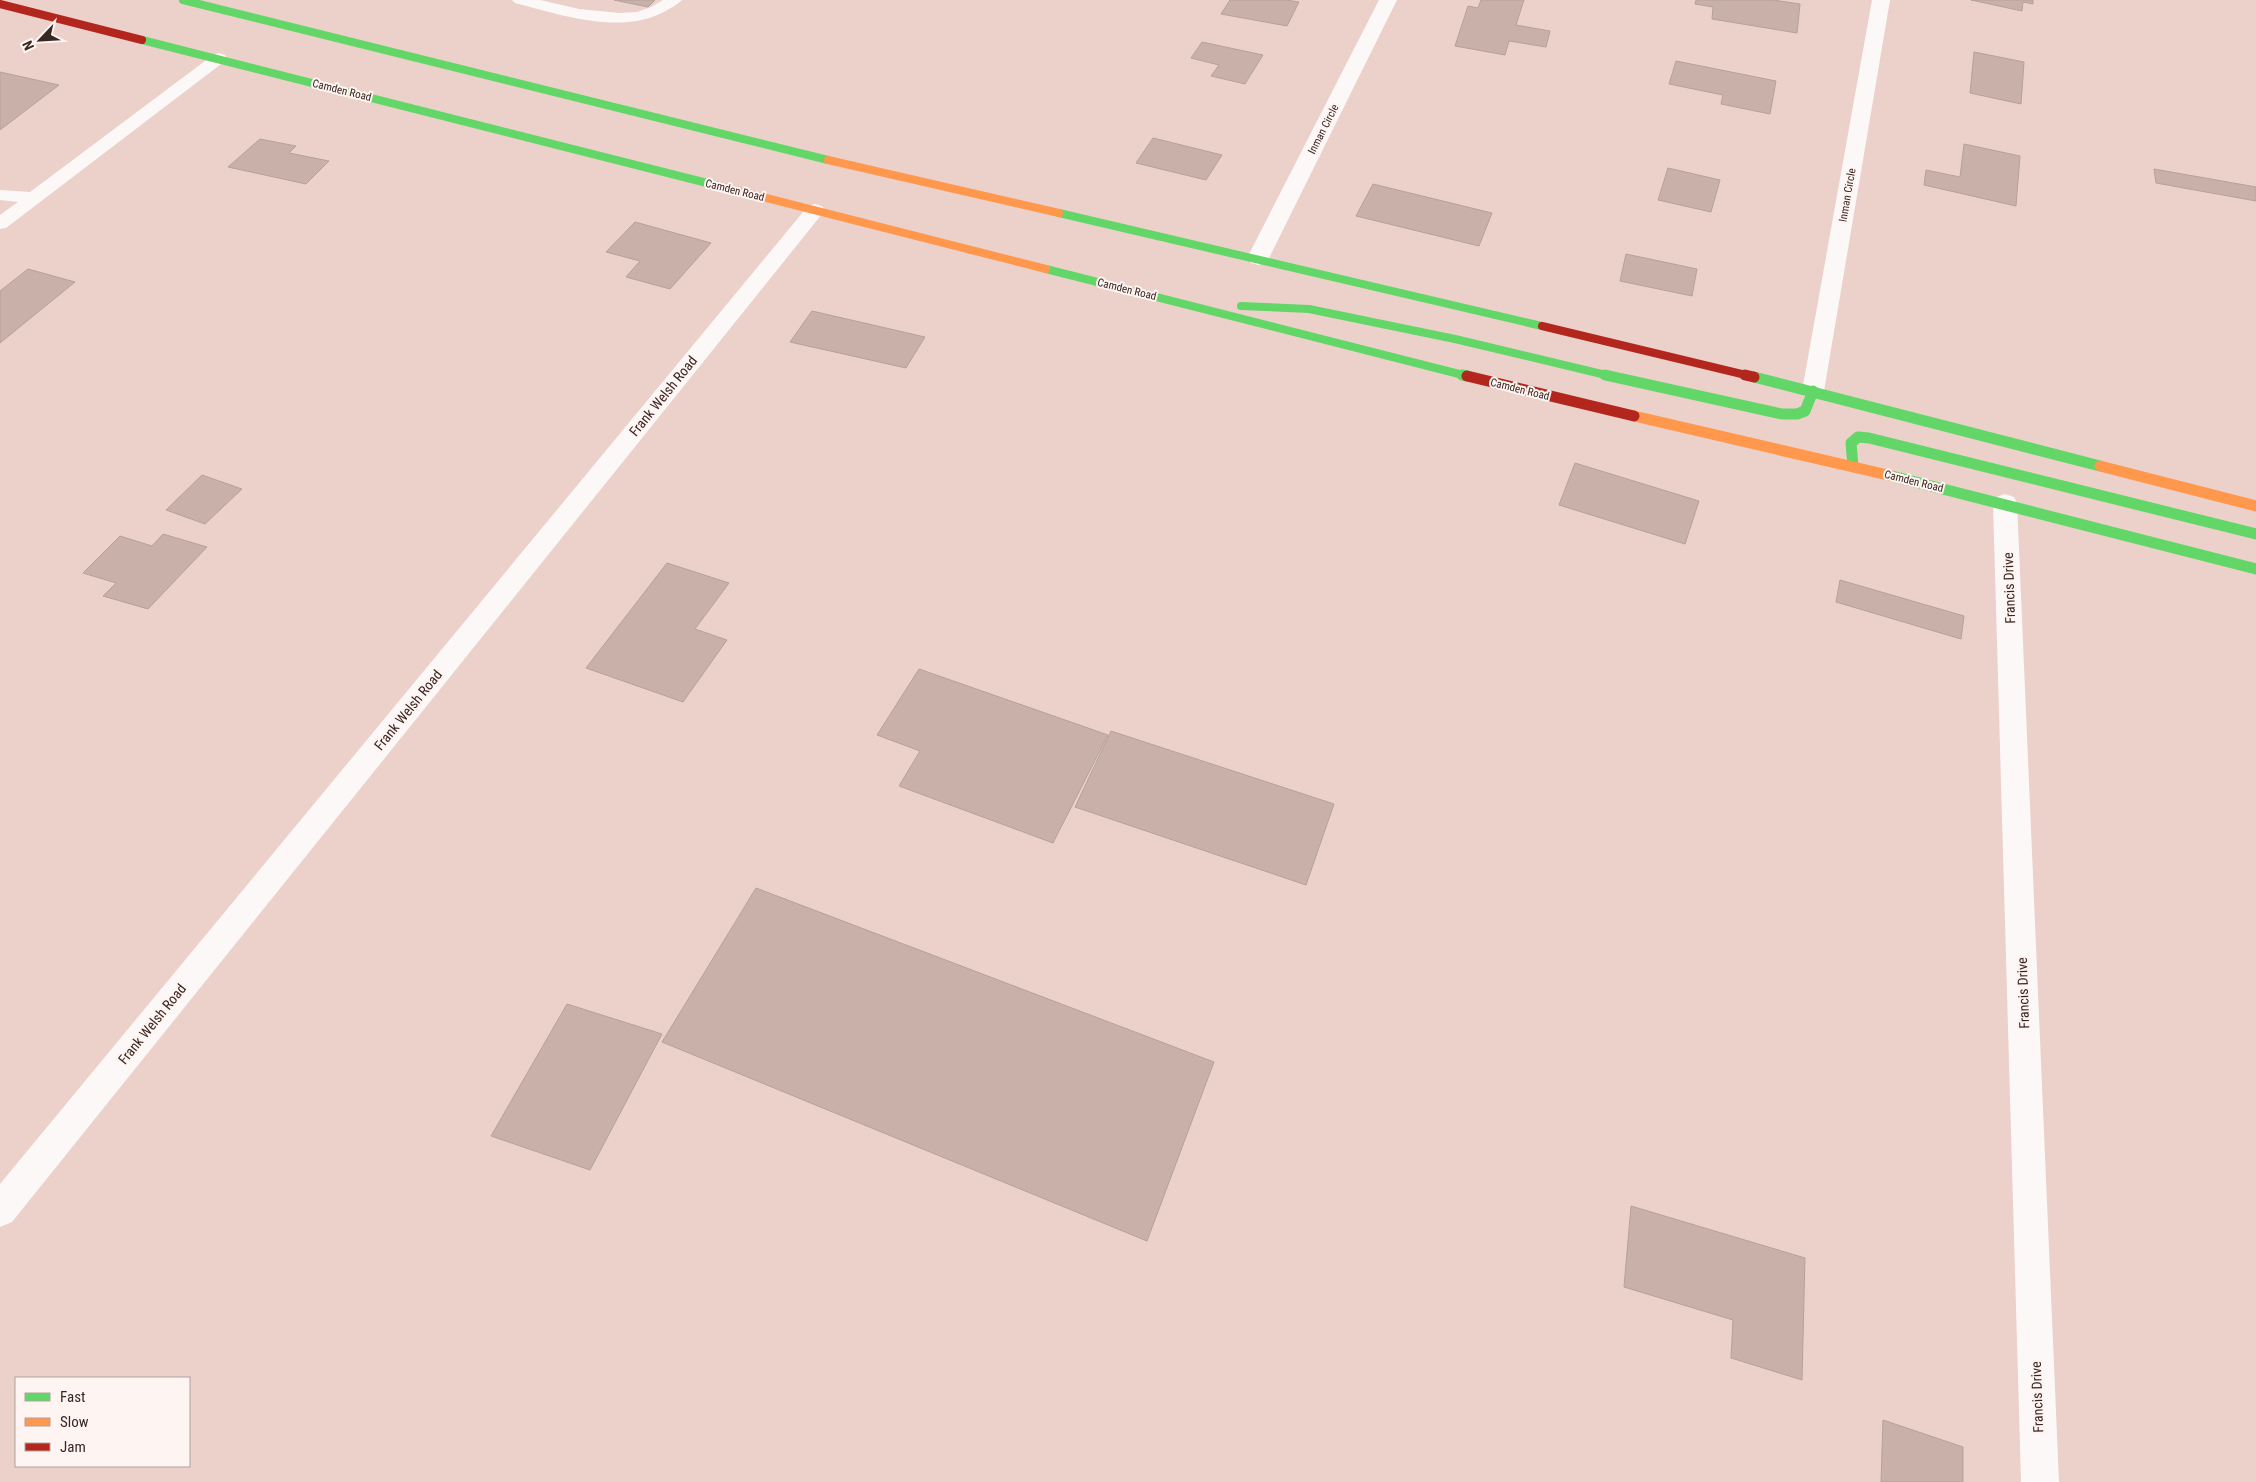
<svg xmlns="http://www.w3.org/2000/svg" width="2256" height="1482" viewBox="0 0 2256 1482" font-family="'Roboto Condensed',sans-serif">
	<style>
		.building { fill: #c9b1aa; stroke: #b5a19c }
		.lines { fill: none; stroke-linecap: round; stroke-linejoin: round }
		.lane { fill: #fcf8f7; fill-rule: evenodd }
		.street { fill: #fcf8f7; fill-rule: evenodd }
		.fast-far1 { stroke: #63d668; stroke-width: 8 }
		.fast { stroke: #63d668; stroke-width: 11 }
		.slow-far1 { stroke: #ff974d; stroke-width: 8 }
		.slow { stroke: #ff974d; stroke-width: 11 }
		.jam-far1 { stroke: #b3261e; stroke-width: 8 }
		.jam { stroke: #b3261e; stroke-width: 11 }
		.labels { text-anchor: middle; stroke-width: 4; stroke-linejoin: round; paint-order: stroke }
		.far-street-label { font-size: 11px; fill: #392722; stroke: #fef4f1 }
		.street-label { font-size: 14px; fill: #392722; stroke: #fef4f1 }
	</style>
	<rect width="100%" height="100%" fill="#ebd1ca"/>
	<g class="building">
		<polygon points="614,0 655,0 648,7"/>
		<polygon points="1230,0 1286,0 1299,2 1287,26 1221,14"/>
		<polygon points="1481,0 1524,0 1516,25 1550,31 1546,47 1509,41 1505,55 1455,46 1468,6 1478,8"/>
		<polygon points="1696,0 1773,0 1800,4 1797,33 1712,19 1713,7 1695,4"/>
		<polygon points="1971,0 2033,0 2033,4 2023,2 2022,11"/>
		<polygon points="1202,42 1263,55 1245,84 1211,76 1219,65 1191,58"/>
		<polygon points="1974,52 2024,62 2021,104 1970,93"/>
		<polygon points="1676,61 1776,81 1770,114 1721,104 1723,95 1669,84"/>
		<polygon points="0,72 59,85 0,130"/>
		<polygon points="1153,138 1222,155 1206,180 1136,163"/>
		<polygon points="260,139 296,146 289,153 329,161 306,184 228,167"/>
		<polygon points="1964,144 2020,156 2016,206 1924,185 1926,170 1960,177"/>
		<polygon points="1668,168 1720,180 1711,212 1658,200"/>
		<polygon points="2154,169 2256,187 2256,201 2156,183"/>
		<polygon points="1373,184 1492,213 1479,246 1356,216"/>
		<polygon points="635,222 711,243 670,289 626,277 640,261 606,252"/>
		<polygon points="1626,254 1697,269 1692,296 1620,281"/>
		<polygon points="28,269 75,282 0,343 0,291"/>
		<polygon points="812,311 925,337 906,368 790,342"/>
		<polygon points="1575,463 1699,501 1685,544 1559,505"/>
		<polygon points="202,475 242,489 205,524 166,510"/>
		<polygon points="163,534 207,547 148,609 103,596 116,583 83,573 120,536 152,546"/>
		<polygon points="667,563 729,583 695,629 727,640 683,702 586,668"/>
		<polygon points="1840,580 1964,616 1961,639 1836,602"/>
		<polygon points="919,669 1108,735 1053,843 899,786 920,751 877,735"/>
		<polygon points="1111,731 1334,804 1306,885 1075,807"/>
		<polygon points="756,888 1214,1062 1147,1241 662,1042"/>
		<polygon points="567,1004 662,1034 590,1170 491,1136"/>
		<polygon points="1631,1206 1805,1258 1802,1380 1731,1358 1733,1320 1624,1287"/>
		<polygon points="1883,1420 1963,1447 1963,1482 1881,1482"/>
	</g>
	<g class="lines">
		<g class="lane">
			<path d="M 512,0 L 540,0 L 579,9 L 619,13 L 637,12 L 651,7 L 663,0 L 682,0 C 678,4 674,6 669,9 C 624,37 562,15 515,3 Z"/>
			<polygon points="219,53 225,55 227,58 225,61 6,228 0,229 0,215 18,202 0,200 0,190 30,192 213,55"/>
		</g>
		<g class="street">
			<polygon points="1379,0 1397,0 1269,258 1265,263 1258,265 1251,263 1247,258"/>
			<polygon points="1872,0 1890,0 1824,391 1821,397 1813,399 1805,397 1802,391"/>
			<polygon points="815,204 822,206 825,210 822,214 12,1222 0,1227 0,1184 808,206"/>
			<polygon points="2005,494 2014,497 2017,503 2059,1482 2021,1482 1993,503 1996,497"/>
		</g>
		<g class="fast-far1">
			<polyline points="183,0 828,160"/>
			<polyline points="142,40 715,185"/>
			<polyline points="1059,213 1542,326"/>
			<polyline points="1046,269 1467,376"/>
			<polyline points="1241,306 1309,309 1455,339 1610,376"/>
		</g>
		<g class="fast">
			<polyline points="1462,375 1467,376"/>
			<polyline points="1605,375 1782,414 1797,414 1805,411 1813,391"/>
			<polyline points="1754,377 2100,466"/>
			<polyline points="1853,466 1851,443 1858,437 1869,438 2256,534"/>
			<polyline points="1892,476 2256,569"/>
		</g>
		<g class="slow-far1">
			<polyline points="828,160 1059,213"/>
			<polyline points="715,185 1046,269"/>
		</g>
		<g class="slow">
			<polyline points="1634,416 1892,476"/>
			<polyline points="2100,466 2256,506"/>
		</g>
		<g class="jam-far1">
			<polyline points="0,4 142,40"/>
			<polyline points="1542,326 1750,376"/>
		</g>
		<g class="jam">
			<polyline points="1745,375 1754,377"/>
			<polyline points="1467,376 1634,416"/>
		</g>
	</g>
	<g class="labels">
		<g class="far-street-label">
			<text transform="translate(342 90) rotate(14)" y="4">Camden Road</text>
			<text transform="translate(1323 129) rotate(-63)" y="4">Inman Circle</text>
			<text transform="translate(735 190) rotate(14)" y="4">Camden Road</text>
			<text transform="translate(1847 195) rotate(-80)" y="4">Inman Circle</text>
			<text transform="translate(1127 289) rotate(14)" y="4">Camden Road</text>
			<text transform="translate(1520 389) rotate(14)" y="4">Camden Road</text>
			<text transform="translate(1914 481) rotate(14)" y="4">Camden Road</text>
		</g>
		<g class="street-label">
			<text transform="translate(663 396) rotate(-51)" y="5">Frank Welsh Road</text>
			<text transform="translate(2009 588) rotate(-92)" y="5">Francis Drive</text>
			<text transform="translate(408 710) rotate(-51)" y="5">Frank Welsh Road</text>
			<text transform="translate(2023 993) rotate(-92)" y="5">Francis Drive</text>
			<text transform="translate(152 1024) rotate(-51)" y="5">Frank Welsh Road</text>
			<text transform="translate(2037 1397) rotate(-92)" y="5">Francis Drive</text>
		</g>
	</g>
	<rect x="15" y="1377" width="175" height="90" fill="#fef4f1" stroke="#afa29e"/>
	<rect x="25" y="1393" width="25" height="8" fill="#63d668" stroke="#afa29e"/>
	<text x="60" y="1402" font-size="15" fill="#392722">Fast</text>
	<rect x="25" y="1418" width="25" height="8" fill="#ff974d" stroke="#afa29e"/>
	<text x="60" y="1427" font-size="15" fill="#392722">Slow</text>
	<rect x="25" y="1443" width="25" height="8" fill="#b3261e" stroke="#afa29e"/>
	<text x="60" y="1452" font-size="15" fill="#392722">Jam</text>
	<g transform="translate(40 40) rotate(245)" stroke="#fef4f1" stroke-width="4" paint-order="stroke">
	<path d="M0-4L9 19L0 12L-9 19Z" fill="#392722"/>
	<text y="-8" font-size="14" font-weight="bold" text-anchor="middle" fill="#392722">N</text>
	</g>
</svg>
